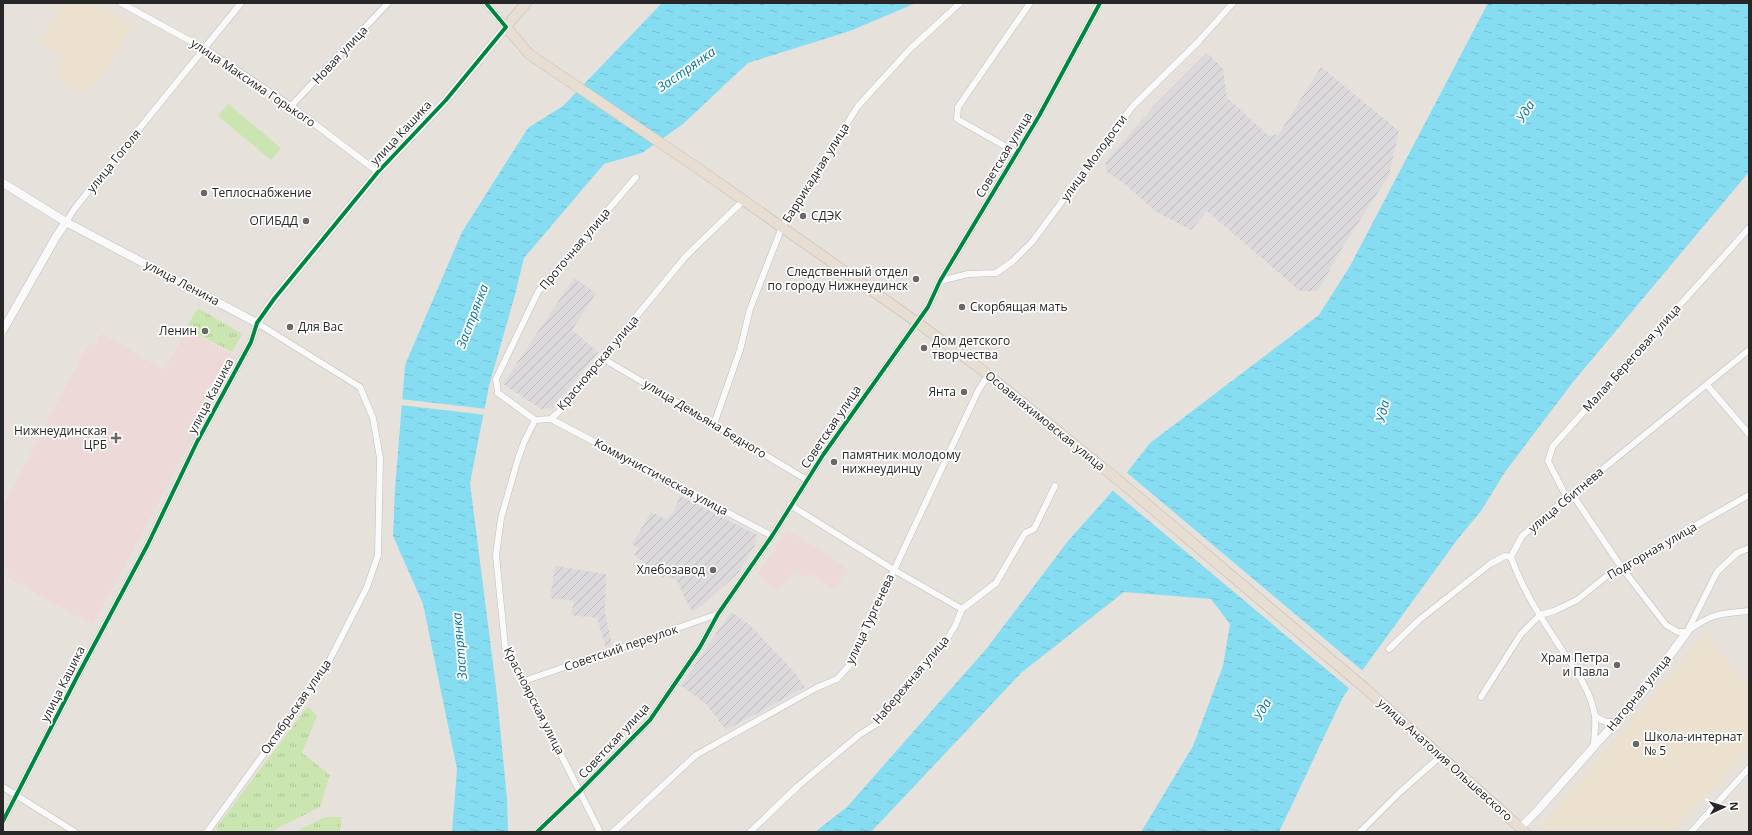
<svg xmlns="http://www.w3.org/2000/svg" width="1752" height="835" viewBox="0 0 1752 835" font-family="'Open Sans',sans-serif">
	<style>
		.industrial { fill: url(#industrial-furrows) }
		.education { fill: #ece0ce }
		.medical { fill: #eed9d9 }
		.grass { fill: #cae5b0 }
		.park { fill: url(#park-tufts) }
		.water { fill: url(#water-ripples) }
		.pier { fill: #e7e1dc }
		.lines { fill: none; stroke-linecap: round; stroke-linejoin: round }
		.minor-casing { stroke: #bfbebf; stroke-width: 7 }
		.tertiary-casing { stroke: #bfbebf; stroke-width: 9 }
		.trunk-casing { stroke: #bfbdbb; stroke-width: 11 }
		.minor { stroke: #fbfafa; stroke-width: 6 }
		.tertiary { stroke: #fbfafa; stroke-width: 8 }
		.trunk { stroke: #e8ddd1; stroke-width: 10 }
		.cycleway-casing { stroke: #fff; stroke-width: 6 }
		.cycleway { stroke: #00873e; stroke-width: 4 }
		.poi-dot { fill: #6a6866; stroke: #fff; stroke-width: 1.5 }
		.labels { text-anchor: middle; stroke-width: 3.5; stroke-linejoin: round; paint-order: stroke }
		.street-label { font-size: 12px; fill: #272727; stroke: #fff }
		.poi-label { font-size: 12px; fill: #272727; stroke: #fff; text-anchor: start }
		.water-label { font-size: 13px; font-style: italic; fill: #0075a3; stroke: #fff }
	</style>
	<defs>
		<pattern id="industrial-furrows" width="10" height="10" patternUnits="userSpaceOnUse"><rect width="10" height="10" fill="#dcd9dc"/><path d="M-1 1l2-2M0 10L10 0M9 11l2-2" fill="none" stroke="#bdbabd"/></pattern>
		<pattern id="park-tufts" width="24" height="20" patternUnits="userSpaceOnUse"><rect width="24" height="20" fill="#cae5b0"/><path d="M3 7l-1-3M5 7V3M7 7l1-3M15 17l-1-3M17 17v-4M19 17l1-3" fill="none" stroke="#aec497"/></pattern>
		<pattern id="water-ripples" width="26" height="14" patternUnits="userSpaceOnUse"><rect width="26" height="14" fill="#86ddf2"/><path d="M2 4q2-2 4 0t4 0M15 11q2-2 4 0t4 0" fill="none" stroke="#74bed0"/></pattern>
	</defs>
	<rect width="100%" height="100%" fill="#e7e1dc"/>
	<g class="industrial">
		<polygon points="1207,53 1223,69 1227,98 1269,136 1279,134 1321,67 1399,131 1389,175 1342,248 1318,291 1300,291 1207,211 1191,230 1155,211 1126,185 1107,172 1105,163 1153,107"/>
		<polygon points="574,278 596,293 572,330 598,352 552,408 541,409 503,384"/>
		<polygon points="680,496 757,535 755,545 738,573 704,604 692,612 677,581 665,575 663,578 654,572 634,554 639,549 632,544 651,512 667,520 674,511"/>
		<polygon points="555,566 606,574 605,613 612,645 606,648 597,618 571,615 574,601 550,598"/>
		<polygon points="731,612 750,625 795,673 805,687 726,730 707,705 681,685"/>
	</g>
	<g class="education">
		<polygon points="63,3 91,3 133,24 114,59 84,94 56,75 63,57 39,41"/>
		<polygon points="1706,633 1749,687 1749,747 1722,778 1725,781 1718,789 1715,786 1671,832 1548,832 1541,827"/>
	</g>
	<g class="medical">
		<polygon points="187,330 236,357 93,625 7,577 10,572 3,568 3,506 89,343 96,346 102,333 164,370"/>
		<polygon points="787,530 829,555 847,570 834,590 812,573 807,578 795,570 778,591 757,574"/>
	</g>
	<polygon class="grass" points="228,104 281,148 271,160 218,116"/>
	<g class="park">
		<polygon points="198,308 242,334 232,352 186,328"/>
		<polygon points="308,706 317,716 302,753 330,775 320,807 270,832 219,832 216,828"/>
		<polygon points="325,817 342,817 340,832 295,832"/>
	</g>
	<g class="water">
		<polygon points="662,3 916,3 850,31 748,63 683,124 642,153 604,164 524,258 515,295 489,386 470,483 496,687 507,798 508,832 452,832 457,769 423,604 393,536 395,489 405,365 462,232 528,128 563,106"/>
		<polygon points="1488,3 1749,3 1749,172 1573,382 1505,472 1481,511 1457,540 1343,697 1279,832 1141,832 1193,746 1223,666 1230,624 1211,599 1124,592 1021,673 871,832 815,832 847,807 987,648 1068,541 1109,495 1150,443 1319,315 1350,266"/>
	</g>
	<g class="pier">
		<polygon points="400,399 487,409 486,415 400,405"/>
		<polygon points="1125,471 1364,672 1351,690 1111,489"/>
	</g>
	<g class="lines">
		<defs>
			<g id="minor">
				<polyline points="121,3 205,49 291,106 378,172"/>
				<polyline points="486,3 506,27"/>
				<polyline points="291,106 388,3"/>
				<polyline points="1017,153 957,119 958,107 1030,3"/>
				<polyline points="66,222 75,208 241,3"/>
				<polyline points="940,281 968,274 996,273 1013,261 1032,242 1132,107 1198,42 1233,3"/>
				<polyline points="602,358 714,424 807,480"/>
				<polyline points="1707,385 1749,434"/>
				<polyline points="551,419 772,536"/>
				<polyline points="535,420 498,393 496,379 538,292 636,177"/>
				<polyline points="714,424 740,350 750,309 782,227 858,106 910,49 960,3"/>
				<polyline points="1572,494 1622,568 1666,625 1678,632 1687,632"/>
				<polyline points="1567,498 1548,461 1553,446 1749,228"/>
				<polyline points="790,505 894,570 962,609"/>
				<path d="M 1511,557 C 1523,592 1544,622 1564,653 C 1577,672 1591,692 1595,716 C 1596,725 1594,736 1594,746"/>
				<path d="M 1688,631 C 1710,614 1722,613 1749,611"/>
				<polyline points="1687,632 1717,572 1737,553 1749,548"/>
				<polyline points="1389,649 1419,620 1490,564 1505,556 1511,557 1522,536 1567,498 1749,350"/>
				<polyline points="524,681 718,614"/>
				<polyline points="1481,697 1521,634 1540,615 1554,611 1577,600 1608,575 1749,495"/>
				<path d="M 1595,716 C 1603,722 1607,723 1617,721"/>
				<polyline points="3,787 75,832"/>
				<polyline points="3,821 77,677 148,544 197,442 251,342 257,323 360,387 373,418 380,458 378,555 367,587 324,671 207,832"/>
				<polyline points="537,832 580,791 650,720 700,647 718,614 772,536 823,455 928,307 940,281 1039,116 1100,3"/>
				<polyline points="600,832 524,681 513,664 505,646 496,555 501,518 518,459 524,442 535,420 551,419 567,404 602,358 686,256 744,200"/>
				<polyline points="613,832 696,755 816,688 837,679 849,666 978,391 988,375"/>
				<polyline points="750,832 798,786 859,735 878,723 942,647 955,626 962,609 996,583 1025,533 1034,529 1055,486"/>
				<polyline points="1360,832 1400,792 1441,756"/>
				<polyline points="1691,832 1749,768"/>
			</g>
			<g id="tertiary">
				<polyline points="3,183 66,222 257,323 274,299 378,172 446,100 506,27"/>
				<polyline points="3,330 56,237 66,222"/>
				<polyline points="1520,828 1537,811 1644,690 1687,632"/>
			</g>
			<polyline id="trunk" points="526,3 506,27 529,54 699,169 904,313 977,366 1117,479 1366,689 1525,832"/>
		</defs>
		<use href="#minor" class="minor-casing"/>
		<use href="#tertiary" class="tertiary-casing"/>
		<use href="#trunk" class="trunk-casing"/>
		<use href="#minor" class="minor"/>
		<use href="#tertiary" class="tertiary"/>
		<use href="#trunk" class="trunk"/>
		<defs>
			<g id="cycleway">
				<polyline points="3,821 77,677 148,544 197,442 251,342 257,323 274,299 378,172 446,100 506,27 486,3"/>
				<polyline points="537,832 580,791 650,720 700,647 718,614 772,536 823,455 928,307 940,281 1039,116 1100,3"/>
			</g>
		</defs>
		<use href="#cycleway" class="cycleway-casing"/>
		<use href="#cycleway" class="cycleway"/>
	</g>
	<g class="poi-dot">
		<circle cx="204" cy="193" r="4"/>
		<circle cx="803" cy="216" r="4"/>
		<circle cx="306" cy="221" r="4"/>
		<circle cx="916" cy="279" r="4"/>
		<circle cx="962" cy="307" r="4"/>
		<circle cx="290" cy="327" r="4"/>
		<circle cx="205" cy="331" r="4"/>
		<circle cx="924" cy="348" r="4"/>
		<circle cx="964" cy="392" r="4"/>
		<path d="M114 432h4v4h4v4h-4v4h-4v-4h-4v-4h4z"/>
		<circle cx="834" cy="462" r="4"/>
		<circle cx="713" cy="570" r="4"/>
		<circle cx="1617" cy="665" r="4"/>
		<circle cx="1636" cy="744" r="4"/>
	</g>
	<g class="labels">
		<g class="street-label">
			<text transform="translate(340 55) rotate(-47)" y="4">Новая улица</text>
			<text transform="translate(253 83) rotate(34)" y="4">улица Максима Горького</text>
			<text transform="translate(401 133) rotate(-47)" y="4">улица Кашика</text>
			<text transform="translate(1004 155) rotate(-59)" y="4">Советская улица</text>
			<text transform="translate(1094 158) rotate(-54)" y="4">улица Молодости</text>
			<text transform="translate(114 161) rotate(-51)" y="4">улица Гоголя</text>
			<text transform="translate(816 173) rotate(-58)" y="4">Баррикадная улица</text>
			<text transform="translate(575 249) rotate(-50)" y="4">Проточная улица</text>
			<text transform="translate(182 283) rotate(28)" y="4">улица Ленина</text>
			<text transform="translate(1632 358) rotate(-48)" y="4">Малая Береговая улица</text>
			<text transform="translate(598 363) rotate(-50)" y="4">Красноярская улица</text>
			<text transform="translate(211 396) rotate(-62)" y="4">улица Кашика</text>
			<text transform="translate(705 419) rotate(31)" y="4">улица Демьяна Бедного</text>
			<text transform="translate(1045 421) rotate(39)" y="4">Осоавиахимовская улица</text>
			<text transform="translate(831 427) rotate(-56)" y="4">Советская улица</text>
			<text transform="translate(661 477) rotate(28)" y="4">Коммунистическая улица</text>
			<text transform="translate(1566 500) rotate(-40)" y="4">улица Сбитнева</text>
			<text transform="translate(1652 551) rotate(-30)" y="4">Подгорная улица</text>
			<text transform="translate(870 619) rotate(-65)" y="4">улица Тургенева</text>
			<text transform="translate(621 648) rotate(-19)" y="4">Советский переулок</text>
			<text transform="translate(911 680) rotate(-50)" y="4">Набережная улица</text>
			<text transform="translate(63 684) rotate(-63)" y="4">улица Кашика</text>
			<text transform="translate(1639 693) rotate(-51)" y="4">Нагорная улица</text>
			<text transform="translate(534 701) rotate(63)" y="4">Красноярская улица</text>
			<text transform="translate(296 707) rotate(-55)" y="4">Октябрьская улица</text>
			<text transform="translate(614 741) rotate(-47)" y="4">Советская улица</text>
			<text transform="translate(1445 760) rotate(42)" y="4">улица Анатолия Ольшевского</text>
		</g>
		<g class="poi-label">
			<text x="212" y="197">Теплоснабжение</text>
			<text x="811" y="220">СДЭК</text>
			<text x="298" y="225" text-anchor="end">ОГИБДД</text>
			<text x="908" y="276" text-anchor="end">Следственный отдел<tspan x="908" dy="14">по городу Нижнеудинск</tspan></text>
			<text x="970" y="311">Скорбящая мать</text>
			<text x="298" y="331">Для Вас</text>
			<text x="197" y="335" text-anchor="end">Ленин</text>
			<text x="932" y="345">Дом детского<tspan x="932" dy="14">творчества</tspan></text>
			<text x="956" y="396" text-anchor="end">Янта</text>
			<text x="107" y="435" text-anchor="end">Нижнеудинская<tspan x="107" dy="14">ЦРБ</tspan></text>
			<text x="842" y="459">памятник молодому<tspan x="842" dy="14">нижнеудинцу</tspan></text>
			<text x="705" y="574" text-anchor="end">Хлебозавод</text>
			<text x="1609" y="662" text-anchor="end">Храм Петра<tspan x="1609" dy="14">и Павла</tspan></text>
			<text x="1644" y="741">Школа-интернат<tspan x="1644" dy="14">№ 5</tspan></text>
		</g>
		<g class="water-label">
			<text transform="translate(686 69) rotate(-35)" y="5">Застрянка</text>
			<text transform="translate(1525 111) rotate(-57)" y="5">Уда</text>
			<text transform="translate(472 316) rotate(-69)" y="5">Застрянка</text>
			<text transform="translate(1382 411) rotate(-76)" y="5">Уда</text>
			<text transform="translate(459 646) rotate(-95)" y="5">Застрянка</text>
			<text transform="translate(1262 709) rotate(-61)" y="5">Уда</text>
		</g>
	</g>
	<rect width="1752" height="835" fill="none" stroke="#272727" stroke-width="8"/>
	<g transform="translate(1724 807) rotate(86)" stroke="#ffffff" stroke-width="3" paint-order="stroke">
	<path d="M0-3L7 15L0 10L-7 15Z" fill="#272727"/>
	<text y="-6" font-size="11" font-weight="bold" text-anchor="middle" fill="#272727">N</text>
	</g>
</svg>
